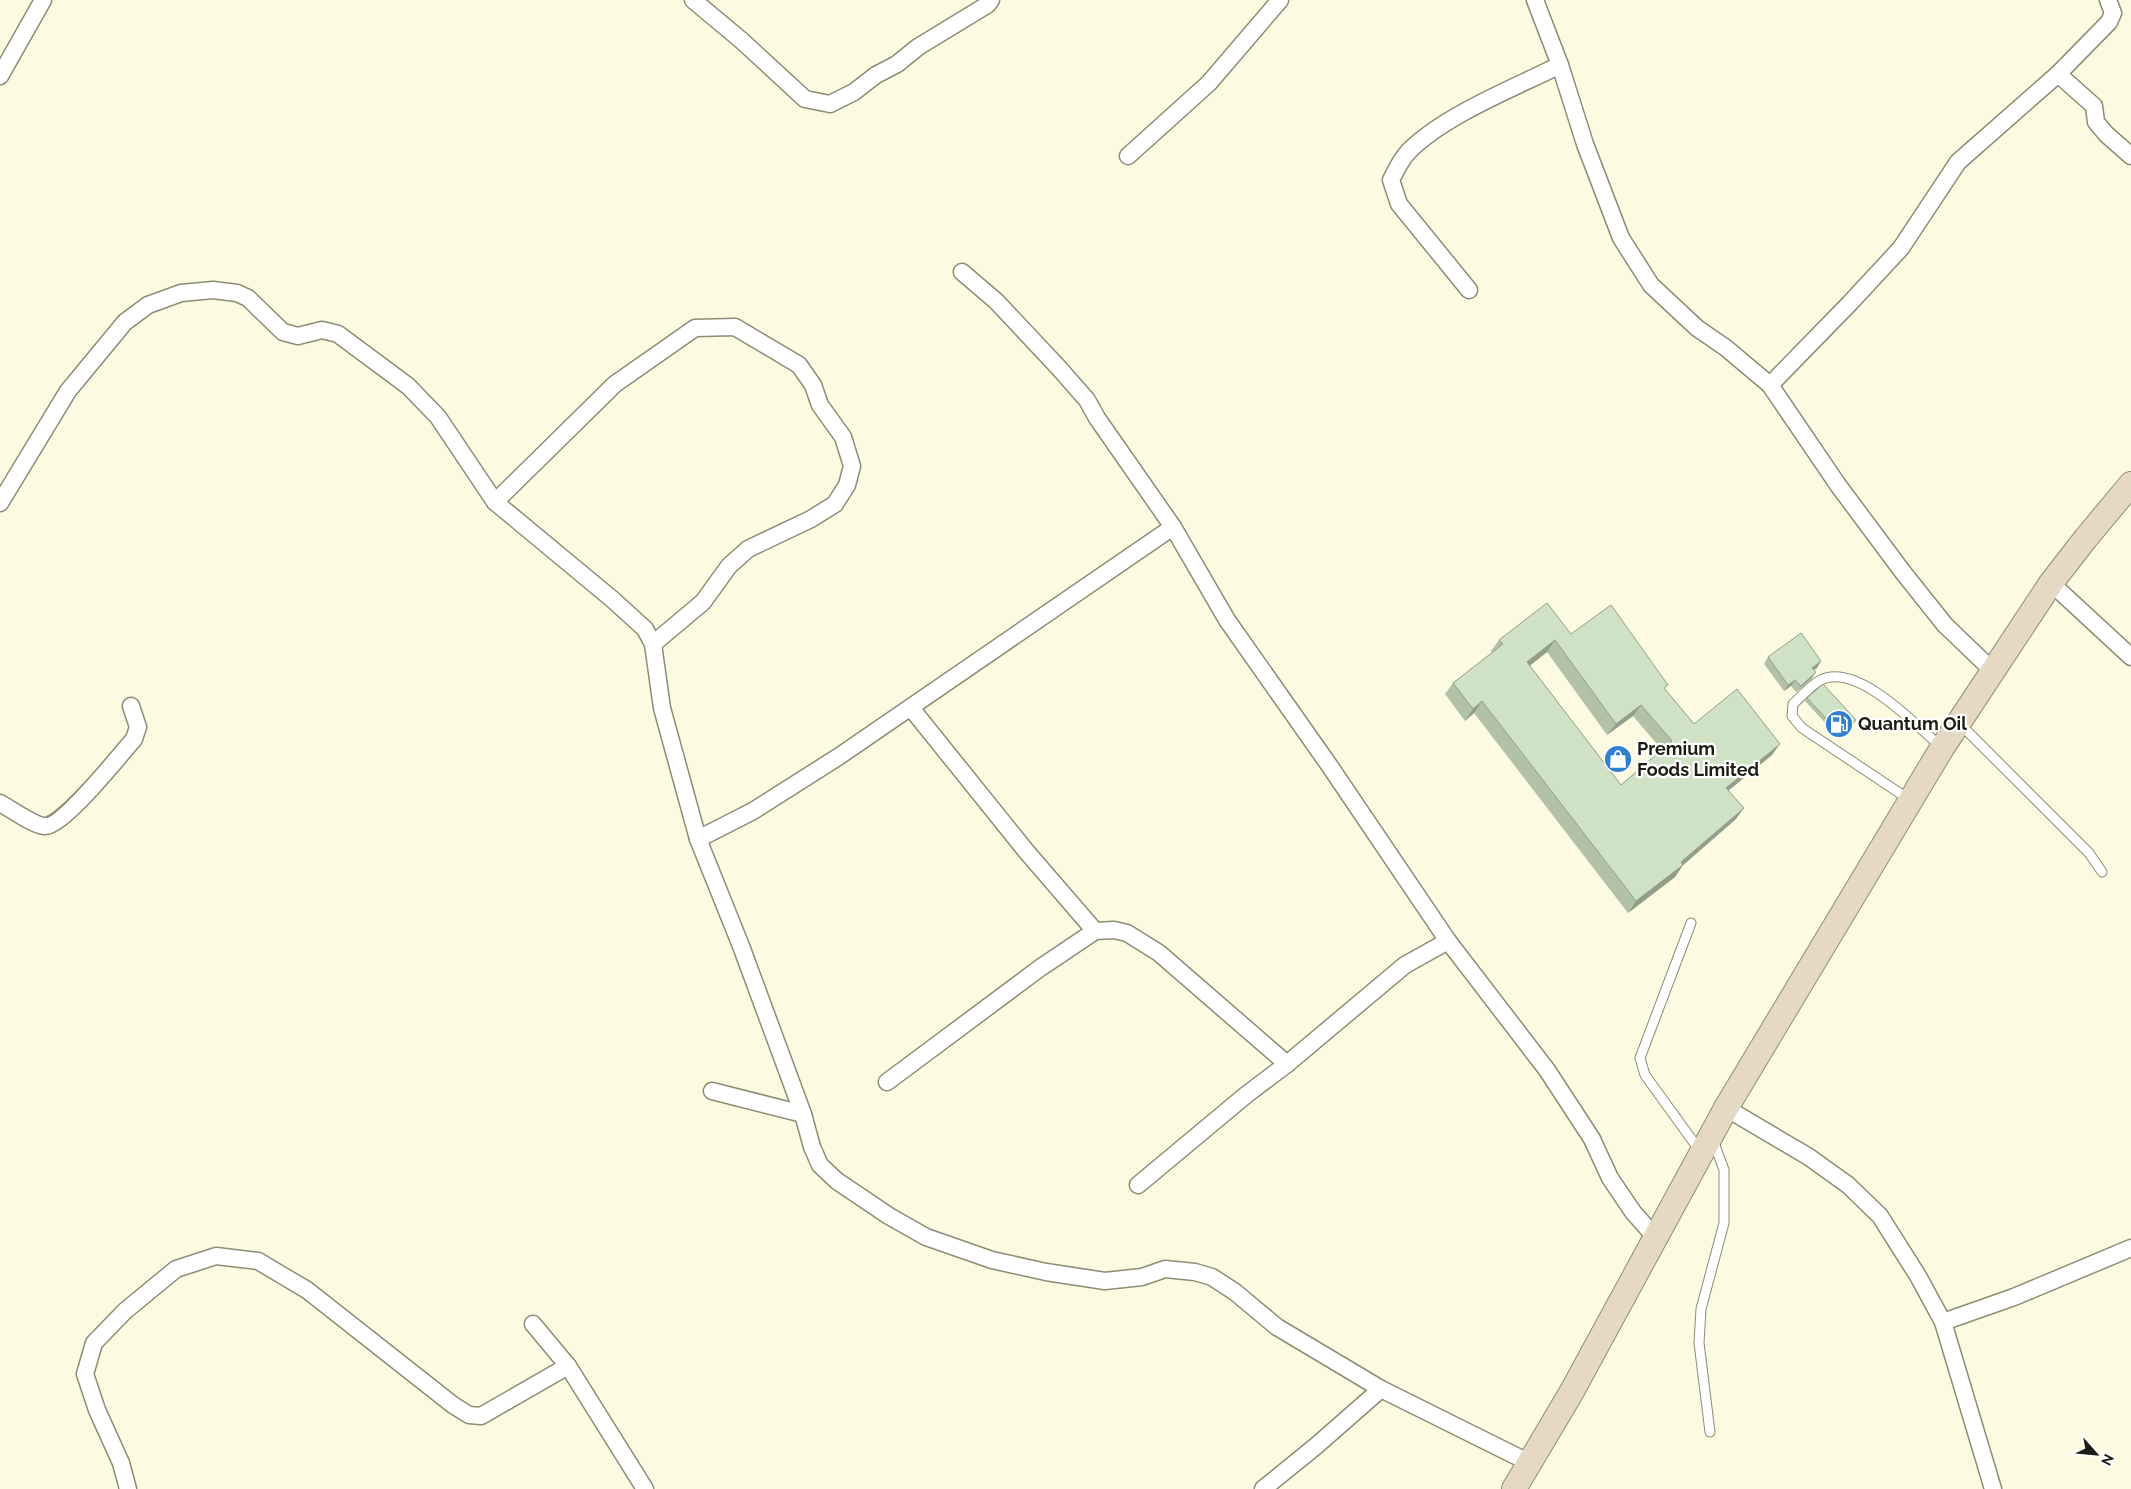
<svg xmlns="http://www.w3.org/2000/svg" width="2131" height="1489" viewBox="0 0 2131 1489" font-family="Raleway,sans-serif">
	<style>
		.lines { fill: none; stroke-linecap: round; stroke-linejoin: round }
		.lane-casing { stroke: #8d8c76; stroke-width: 11 }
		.street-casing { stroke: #8d8c76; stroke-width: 19 }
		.secondary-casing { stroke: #8d8c76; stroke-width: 26 }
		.lane { stroke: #fff; stroke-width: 9 }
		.street { stroke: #fff; stroke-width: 16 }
		.secondary { stroke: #e6d9c4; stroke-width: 24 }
		.wall { fill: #b2c2a9; fill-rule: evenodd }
		.shaded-wall { fill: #919e8a }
		.building { fill: #cfe2c5; stroke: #919e8a; fill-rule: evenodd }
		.labels { text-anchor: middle; stroke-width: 4.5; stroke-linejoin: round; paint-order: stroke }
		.poi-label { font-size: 18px; font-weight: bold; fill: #1c1c13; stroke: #fff; text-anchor: start }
	</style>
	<rect width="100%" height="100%" fill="#fcfbe2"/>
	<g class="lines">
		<defs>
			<g id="lane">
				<polyline points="1960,724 2089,853 2102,872"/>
				<path d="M 1910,800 L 1802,728 L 1792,716 L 1793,704 C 1801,697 1810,686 1819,681 C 1855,660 1915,724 1940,746"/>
				<polyline points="1691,923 1640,1058 1645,1075 1700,1151"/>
				<polyline points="1710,1432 1699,1343 1701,1309 1724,1223 1724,1170 1713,1140"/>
			</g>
			<g id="street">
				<polyline points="693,0 741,40 805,99 830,104 854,92 876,75 897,64 918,47 987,5 991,0"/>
				<polyline points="1535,0 1560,65 1585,144 1621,238 1651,285 1697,328 1726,348 1770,385 1838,485 1902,571 1945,625 1994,672"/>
				<polyline points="2058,74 2094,106 2096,122 2106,134 2131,156"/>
				<polyline points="0,76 43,0"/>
				<polyline points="1128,156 1209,83 1280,0"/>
				<polyline points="962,272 996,301 1058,367 1087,400 1097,418 1173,527 1227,620 1329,765 1448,941 1547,1070 1592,1139 1610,1178 1633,1212 1655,1237"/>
				<path d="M 1469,290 L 1399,204 L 1391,180 C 1396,170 1401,159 1409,151 C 1445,115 1514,88 1560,65"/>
				<polyline points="1770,385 1850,303 1901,248 1958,162 2058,74 2109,22 2113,13 2108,0"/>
				<polyline points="495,502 615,384 695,328 735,327 799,365 813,385 820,405 843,437 852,466 847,485 835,504 811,519 748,549 729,566 703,602 653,644"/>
				<polyline points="0,503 68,391 125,322 148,305 181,293 213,290 237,293 248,298 283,332 298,336 322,330 338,334 408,386 438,417 495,502 612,599 645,629 653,644 662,708 698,839 741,946 803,1114 812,1147 820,1165 837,1181 889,1216 926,1237 992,1260 1046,1272 1105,1281 1142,1277 1165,1269 1195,1272 1212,1277 1235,1292 1277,1327 1381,1389 1530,1463"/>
				<polyline points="2051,583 2131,657"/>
				<polyline points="911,708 1026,851 1095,931 1114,930 1127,933 1159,953 1287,1064"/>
				<path d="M 0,803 C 11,809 33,825 44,826 C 61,829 121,754 134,739 L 138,727 L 131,706"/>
				<polyline points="698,839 753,811 838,757 1173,527"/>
				<polyline points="887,1082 1040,968 1095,931"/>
				<polyline points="712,1091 803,1114"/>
				<polyline points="1726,1108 1809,1157 1848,1185 1880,1216 1918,1276 1943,1322 1993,1489"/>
				<polyline points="1138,1185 1246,1095 1287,1064 1405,965 1448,941"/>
				<polyline points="1943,1322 2014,1297 2131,1248"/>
				<polyline points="533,1324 568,1366 645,1489"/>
				<polyline points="128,1489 121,1463 97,1410 85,1374 94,1343 125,1311 176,1269 216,1256 258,1261 307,1290 453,1405 469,1415 481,1416 568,1366"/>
				<polyline points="1263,1489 1316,1446 1381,1389"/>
			</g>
			<polyline id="secondary" points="1514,1489 1571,1393 1726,1108 1942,748 2051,583 2086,538 2131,484"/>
		</defs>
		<use href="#lane" class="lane-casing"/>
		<use href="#street" class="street-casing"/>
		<use href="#secondary" class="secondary-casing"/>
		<use href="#lane" class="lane"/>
		<use href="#street" class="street"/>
		<use href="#secondary" class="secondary"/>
	</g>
	<g class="wall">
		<path d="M 1571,634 L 1665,689 L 1694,724 L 1772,755 L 1729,790 L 1736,819 L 1683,865 L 1675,877 L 1628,913 L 1474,713 L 1465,721 L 1445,694 L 1453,683 L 1492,653 L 1491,651 L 1499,640 ZM 1547,652 L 1607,735 L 1633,716 L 1662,750 L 1621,785 L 1530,666 Z"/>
		<polygon points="1768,657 1817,668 1814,669 1812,678 1796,692 1791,686 1784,691 1764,664"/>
		<polygon points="1807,698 1854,723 1838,737 1805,701"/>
	</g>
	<g class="shaded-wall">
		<polygon points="1555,640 1547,652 1519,674 1527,662"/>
		<polygon points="1821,661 1817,668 1808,674 1812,668"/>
		<polygon points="1816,672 1812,678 1796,692 1801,686"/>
		<polygon points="1795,680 1791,686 1784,691 1788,685"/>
		<polygon points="1482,701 1474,713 1465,721 1473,709"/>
		<polygon points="1641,705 1633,716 1607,735 1616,724"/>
		<polygon points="1856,720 1854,723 1838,737 1841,734"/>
		<polygon points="1780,744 1772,755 1718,799 1726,788"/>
		<polygon points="1744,808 1736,819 1681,867 1683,865 1675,877 1628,913 1636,901"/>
	</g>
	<g class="building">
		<path d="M 1547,603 L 1571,634 L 1611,605 L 1668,685 L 1664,688 L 1694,724 L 1737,689 L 1780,744 L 1726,788 L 1744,808 L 1681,862 L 1683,865 L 1636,901 L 1482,701 L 1473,709 L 1453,683 L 1503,644 L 1499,640 ZM 1555,640 L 1616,724 L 1641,705 L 1672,741 L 1621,785 L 1527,662 Z"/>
		<polygon points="1801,633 1821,661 1812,668 1816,672 1801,686 1795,680 1788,685 1768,657"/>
		<polygon points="1823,684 1856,720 1841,734 1807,698"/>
	</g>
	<defs>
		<symbol id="fuel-disc" viewBox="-11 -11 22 22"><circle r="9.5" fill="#3080cf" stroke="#fff"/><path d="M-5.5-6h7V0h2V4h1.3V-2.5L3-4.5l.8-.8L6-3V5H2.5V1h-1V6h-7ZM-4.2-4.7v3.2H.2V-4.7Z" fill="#fff"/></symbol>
		<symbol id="shop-disc" viewBox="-11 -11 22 22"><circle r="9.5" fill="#3080cf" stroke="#fff"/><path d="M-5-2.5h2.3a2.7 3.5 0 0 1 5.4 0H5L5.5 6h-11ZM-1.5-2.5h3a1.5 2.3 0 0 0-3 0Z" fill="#fff"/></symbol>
	</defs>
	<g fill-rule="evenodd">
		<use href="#fuel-disc" x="1823" y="708" width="32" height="32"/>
		<use href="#shop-disc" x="1602" y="743" width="32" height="32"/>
	</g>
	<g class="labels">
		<g class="poi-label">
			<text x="1858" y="730">Quantum Oil</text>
			<text x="1637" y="755">Premium<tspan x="1637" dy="21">Foods Limited</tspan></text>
		</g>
	</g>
	<g transform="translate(2096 1454) rotate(117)" stroke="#ffffff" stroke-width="4" paint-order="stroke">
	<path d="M0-4L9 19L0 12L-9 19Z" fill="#1c1c13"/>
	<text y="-8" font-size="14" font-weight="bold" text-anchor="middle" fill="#1c1c13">N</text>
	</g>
</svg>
